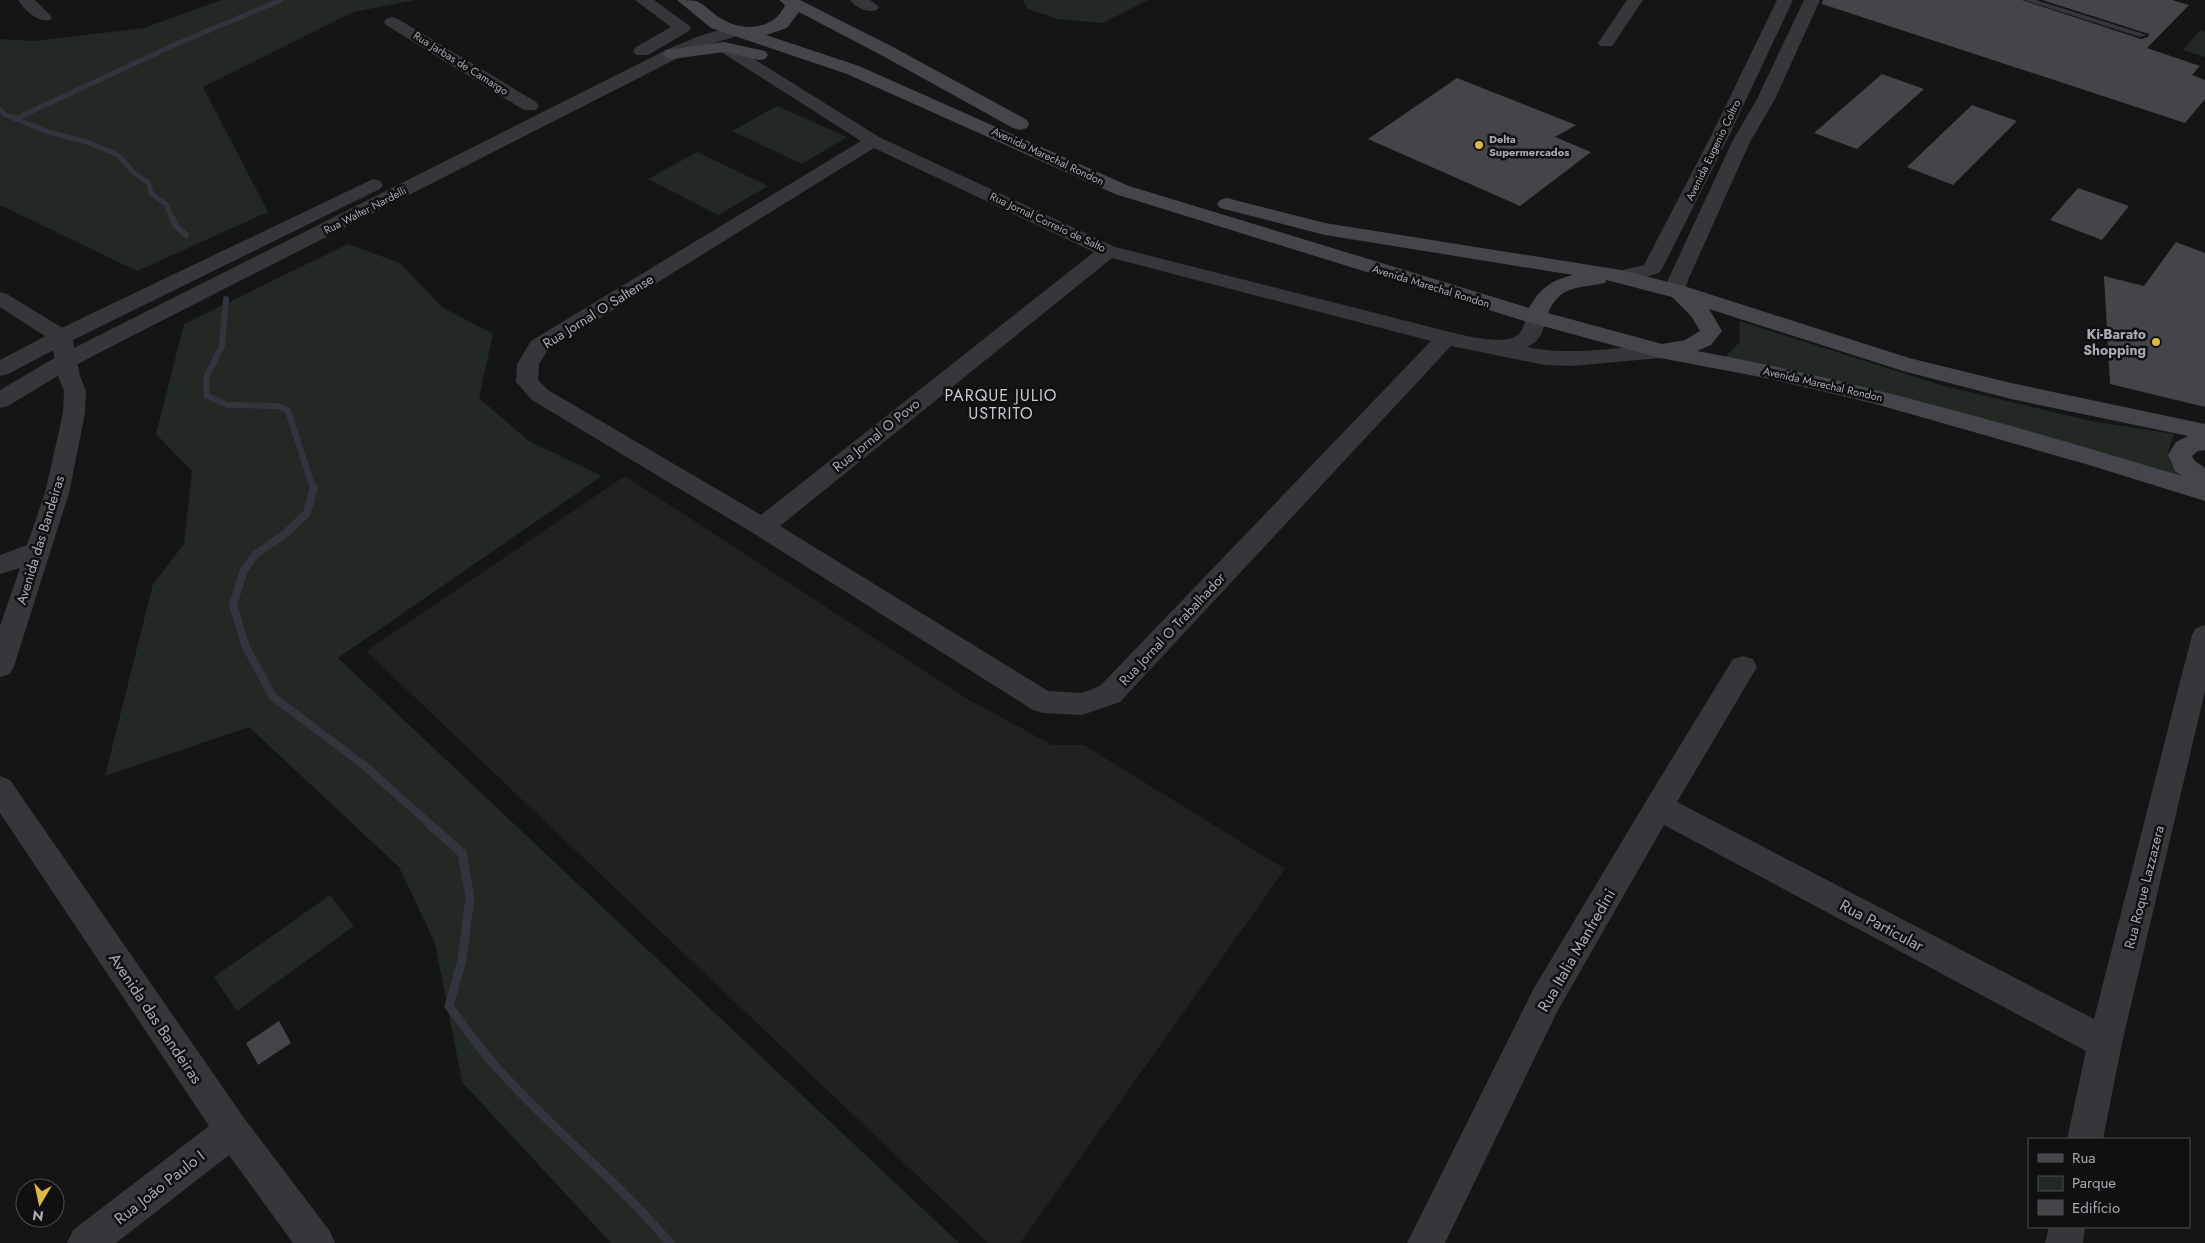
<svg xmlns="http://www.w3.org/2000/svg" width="2205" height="1243" viewBox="0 0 2205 1243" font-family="Jost,sans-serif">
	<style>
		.built { fill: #212123 }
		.green { fill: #222823 }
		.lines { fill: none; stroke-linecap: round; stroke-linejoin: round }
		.stream-far3 { stroke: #30363e; stroke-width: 5 }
		.stream-far2 { stroke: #30363e; stroke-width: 6 }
		.stream-far1 { stroke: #30363e; stroke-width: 8 }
		.stream { stroke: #30363e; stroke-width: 9 }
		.building { fill: #444549 }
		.service { fill: #36373b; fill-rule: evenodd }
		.minor { fill: #36373b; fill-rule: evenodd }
		.tertiary { fill: #36373b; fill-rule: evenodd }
		.secondary { fill: #45464b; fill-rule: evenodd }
		.poi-dot { fill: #dcb847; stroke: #101011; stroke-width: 2 }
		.labels { text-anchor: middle; stroke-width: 5; stroke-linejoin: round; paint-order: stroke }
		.far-street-label { font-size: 11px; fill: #a8abb5; stroke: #101011 }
		.far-poi-label { font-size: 11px; font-weight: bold; fill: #a8abb5; stroke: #101011; text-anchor: start }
		.street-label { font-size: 14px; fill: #a8abb5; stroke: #101011 }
		.poi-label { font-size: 14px; font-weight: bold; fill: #a8abb5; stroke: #101011; text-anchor: end }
		.quarter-label { font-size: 16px; letter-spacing: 1px; fill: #c9cad2; stroke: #101011 }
		.near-street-label { font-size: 16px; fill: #a8abb5; stroke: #101011 }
	</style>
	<rect width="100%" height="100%" fill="#151516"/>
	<polygon class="built" points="625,476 966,698 1052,745 1084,745 1285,869 1020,1243 988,1243 366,651"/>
	<g class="green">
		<polygon points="221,0 416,0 353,12 203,87 268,212 137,271 0,205 0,39 35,41 144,28"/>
		<polygon points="1023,0 1148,0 1103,23 1058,19 1028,9"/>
		<polygon points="2200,30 2205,32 2205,57 2183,50"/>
		<polygon points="777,106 847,137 802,164 732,131"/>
		<polygon points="697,152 768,186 718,215 648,179"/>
		<polygon points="348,244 400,263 442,307 493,334 479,398 529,441 602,476 338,658 959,1243 611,1243 462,1082 435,943 399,867 249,727 105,776 153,584 184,544 192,471 156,434 184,324"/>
		<path d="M 1739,321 L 1944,386 L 2091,421 L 2174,434 C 2163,461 2170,466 2190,484 L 1729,360 L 1726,356 L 1740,342 Z"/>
		<polygon points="330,895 354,926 237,1011 214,977"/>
	</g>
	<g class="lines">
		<g class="stream-far3">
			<polyline points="0,110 4,114 48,132 87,142 118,155 135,174 149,183 151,193 166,204 172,218"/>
			<polyline points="15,119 172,46 281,0"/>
		</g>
		<g class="stream-far2">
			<polyline points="172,217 176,226 186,235"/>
			<polyline points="226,299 222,346 206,378 207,396 228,405 278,406 288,411 313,488"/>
		</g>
		<polyline class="stream-far1" points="314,487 307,513 285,534 256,554 244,570 233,605 246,647 273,697 366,767 431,825"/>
		<path class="stream" d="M 429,824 L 462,853 L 470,897 L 462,960 L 449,1006 C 465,1028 480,1049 498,1069 C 553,1130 616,1180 670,1243"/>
	</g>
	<g class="building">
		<polygon points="1823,0 2022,0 2141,39 2148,37 2149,34 2042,0 2172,0 2189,5 2147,48 2200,66 2192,75 2205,80 2205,99 2185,123 1822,4"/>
		<polygon points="1882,74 1924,89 1857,149 1814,133"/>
		<polygon points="1457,78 1576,125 1555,137 1591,152 1520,206 1368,139"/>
		<polygon points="1972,105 2017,121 1953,185 1907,167"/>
		<polygon points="2078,188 2129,206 2102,240 2050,220"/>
		<polygon points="2176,242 2205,253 2205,407 2110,384 2104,276 2144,286"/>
		<polygon points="279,1021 291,1043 258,1065 246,1043"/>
	</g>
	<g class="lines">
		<polygon class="service" points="2024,0 2036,0 2147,35 2140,37"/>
		<g class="minor">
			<path d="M 18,0 L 35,0 L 52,17 L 50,20 C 37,23 25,10 18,0 Z"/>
			<path d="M 850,0 L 870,0 L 879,7 L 877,10 C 867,13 856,8 850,0 Z"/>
			<polygon points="1627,0 1643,0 1612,46 1600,46 1598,43"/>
			<path d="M 1777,0 L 1793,0 L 1728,138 L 1662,269 L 1659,273 C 1645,277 1628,284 1614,280 L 1611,276 L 1614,272 L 1644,265 L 1710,138 Z"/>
			<polygon points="1804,0 1820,0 1775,99 1750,142 1688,280 1683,295 1676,297 1669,295 1666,291 1668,280 1732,142 1757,99"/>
			<polygon points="392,17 398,19 536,102 539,106 536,110 524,110 386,25 384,22 386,19"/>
			<path d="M 724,42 L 730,44 L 879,137 L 1115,247 L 1446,331 C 1463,335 1505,347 1519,334 C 1525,328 1524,319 1529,312 L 1536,310 L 1543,312 L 1546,317 C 1544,330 1540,342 1527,347 C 1571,356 1616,348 1660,344 L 1668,346 L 1671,351 L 1668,356 L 1660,358 L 1572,366 L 1545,365 L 1451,346 L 1120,702 L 1082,715 L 1043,713 L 1033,710 L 753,533 L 532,400 L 516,382 L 517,364 L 531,341 L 861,141 L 718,50 L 716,47 L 718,44 ZM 874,148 L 1094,252 L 761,515 L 548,390 L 538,380 L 539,364 L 547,351 ZM 1112,258 L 1431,341 L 1100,686 L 1082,693 L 1048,691 L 780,526 Z"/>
			<polygon points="0,292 7,294 69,332 72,337 80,376 86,391 85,413 69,493 14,666 10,674 0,677 0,626 20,568 0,574 0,555 27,545 45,493 63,413 64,391 58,376 51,340 0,307"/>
			<polygon points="2205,625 2205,691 2122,1043 2103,1139 2067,1139 2086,1051 1664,825 1558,1010 1445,1243 1407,1243 1534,988 1648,798 1733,659 1743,656 1753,659 1757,667 1677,802 2094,1019 2192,635 2196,628"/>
			<polygon points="0,776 10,780 244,1118 329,1230 335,1243 293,1243 229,1155 116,1243 67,1243 73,1230 209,1126 0,813"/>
			<polygon points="2049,1227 2085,1227 2083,1243 2045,1243"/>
		</g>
		<g class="tertiary">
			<polygon points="635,0 654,0 691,27 689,31 648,55 636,55 633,51 636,47 671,27"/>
			<polygon points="734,26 740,27 742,31 740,35 711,44 678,58 124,340 74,366 8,406 0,408 0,390 58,356 666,50 699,36"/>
			<polygon points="373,179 380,181 383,185 380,189 69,342 8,374 0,376 0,360 53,332"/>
		</g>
		<g class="secondary">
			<path d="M 677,0 C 683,0 691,0 696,1 C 706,5 713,14 722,19 C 742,32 775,30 785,5 L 779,0 L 800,0 L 893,47 L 1027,120 L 1029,124 L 1027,128 L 1020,130 L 1013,128 L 881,55 L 799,12 L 787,28 L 766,35 L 859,66 L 1129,186 L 1529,308 C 1540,288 1552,280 1573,275 L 1325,235 L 1220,208 L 1217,204 L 1220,200 L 1227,198 L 1325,223 L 1621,270 L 1684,286 L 1909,358 L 2011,383 L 2205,424 L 2205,450 L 2198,451 L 2192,456 L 2194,460 L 2205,468 L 2205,501 L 2089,465 L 1872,403 L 1771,379 L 1660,358 L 1528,322 L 1115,194 L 847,74 L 711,28 ZM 1606,280 L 1672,297 L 1691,316 L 1700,331 L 1685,340 L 1662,344 L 1548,313 C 1561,284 1578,289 1605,283 ZM 1709,309 L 1903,371 L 2011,399 L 2188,436 L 2176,442 L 2168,455 L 2175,471 L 2182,476 C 2022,428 1861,381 1697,351 L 1711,345 L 1722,331 Z"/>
			<polygon points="724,42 765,51 768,55 765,59 759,60 724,52 672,59 666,58 663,54 666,50 672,49"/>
		</g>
	</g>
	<g class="poi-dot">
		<circle cx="1479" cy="145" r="5"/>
		<circle cx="2156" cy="342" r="5"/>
	</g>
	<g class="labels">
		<g class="far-street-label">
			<text transform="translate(461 63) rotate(32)" y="4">Rua Jarbas de Camargo</text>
			<text transform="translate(1713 150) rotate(-64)" y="4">Avenida Eugenio Coltro</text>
			<text transform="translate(1048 156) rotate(25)" y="4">Avenida Marechal Rondon</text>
			<text transform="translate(365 210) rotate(-27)" y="4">Rua Walter Nardelli</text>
			<text transform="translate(1048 222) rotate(25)" y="4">Rua Jornal Correio de Salto</text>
			<text transform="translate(1431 286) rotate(17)" y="4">Avenida Marechal Rondon</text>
			<text transform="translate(1823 384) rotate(13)" y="4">Avenida Marechal Rondon</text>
		</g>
		<g class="far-poi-label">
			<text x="1489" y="143">Delta<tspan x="1489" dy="13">Supermercados</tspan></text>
		</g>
		<g class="street-label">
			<text transform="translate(598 311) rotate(-32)" y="5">Rua Jornal O Saltense</text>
			<text transform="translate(876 435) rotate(-39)" y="5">Rua Jornal O Povo</text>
			<text transform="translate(40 540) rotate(-73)" y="5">Avenida das Bandeiras</text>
			<text transform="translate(1172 629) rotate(-47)" y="5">Rua Jornal O Trabalhador</text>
			<text transform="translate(2144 887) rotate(-76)" y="5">Rua Roque Lazzazera</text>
		</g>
		<g class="poi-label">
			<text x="2146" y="339">Ki-Barato<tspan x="2146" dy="16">Shopping</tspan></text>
		</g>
		<g class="quarter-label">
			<text x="1001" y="401">PARQUE JULIO<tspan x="1001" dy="18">USTRITO</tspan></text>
		</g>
		<g class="near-street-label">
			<text transform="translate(1882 925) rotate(28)" y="6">Rua Particular</text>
			<text transform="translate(1576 950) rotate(-60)" y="6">Rua Italia Manfredini</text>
			<text transform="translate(156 1018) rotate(56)" y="6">Avenida das Bandeiras</text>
			<text transform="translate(159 1187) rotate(-38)" y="6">Rua João Paulo I</text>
		</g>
	</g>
	<rect x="2028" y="1138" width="162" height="90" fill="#101011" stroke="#4d4e53"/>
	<rect x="2038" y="1154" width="25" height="8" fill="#45464b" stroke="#4d4e53"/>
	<text x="2072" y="1163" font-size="15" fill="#a8abb5">Rua</text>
	<rect x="2038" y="1176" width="25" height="15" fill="#222823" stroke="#4d4e53"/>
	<text x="2072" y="1188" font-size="15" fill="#a8abb5">Parque</text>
	<rect x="2038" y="1200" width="25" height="15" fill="#444549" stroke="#4d4e53"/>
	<text x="2072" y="1213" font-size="15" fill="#a8abb5">Edifício</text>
	<g transform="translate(40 1203) rotate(189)"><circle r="24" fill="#101011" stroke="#4d4e53"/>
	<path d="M0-4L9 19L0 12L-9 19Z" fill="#dcb847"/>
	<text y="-8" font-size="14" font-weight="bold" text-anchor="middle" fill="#a8abb5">N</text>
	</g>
</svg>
